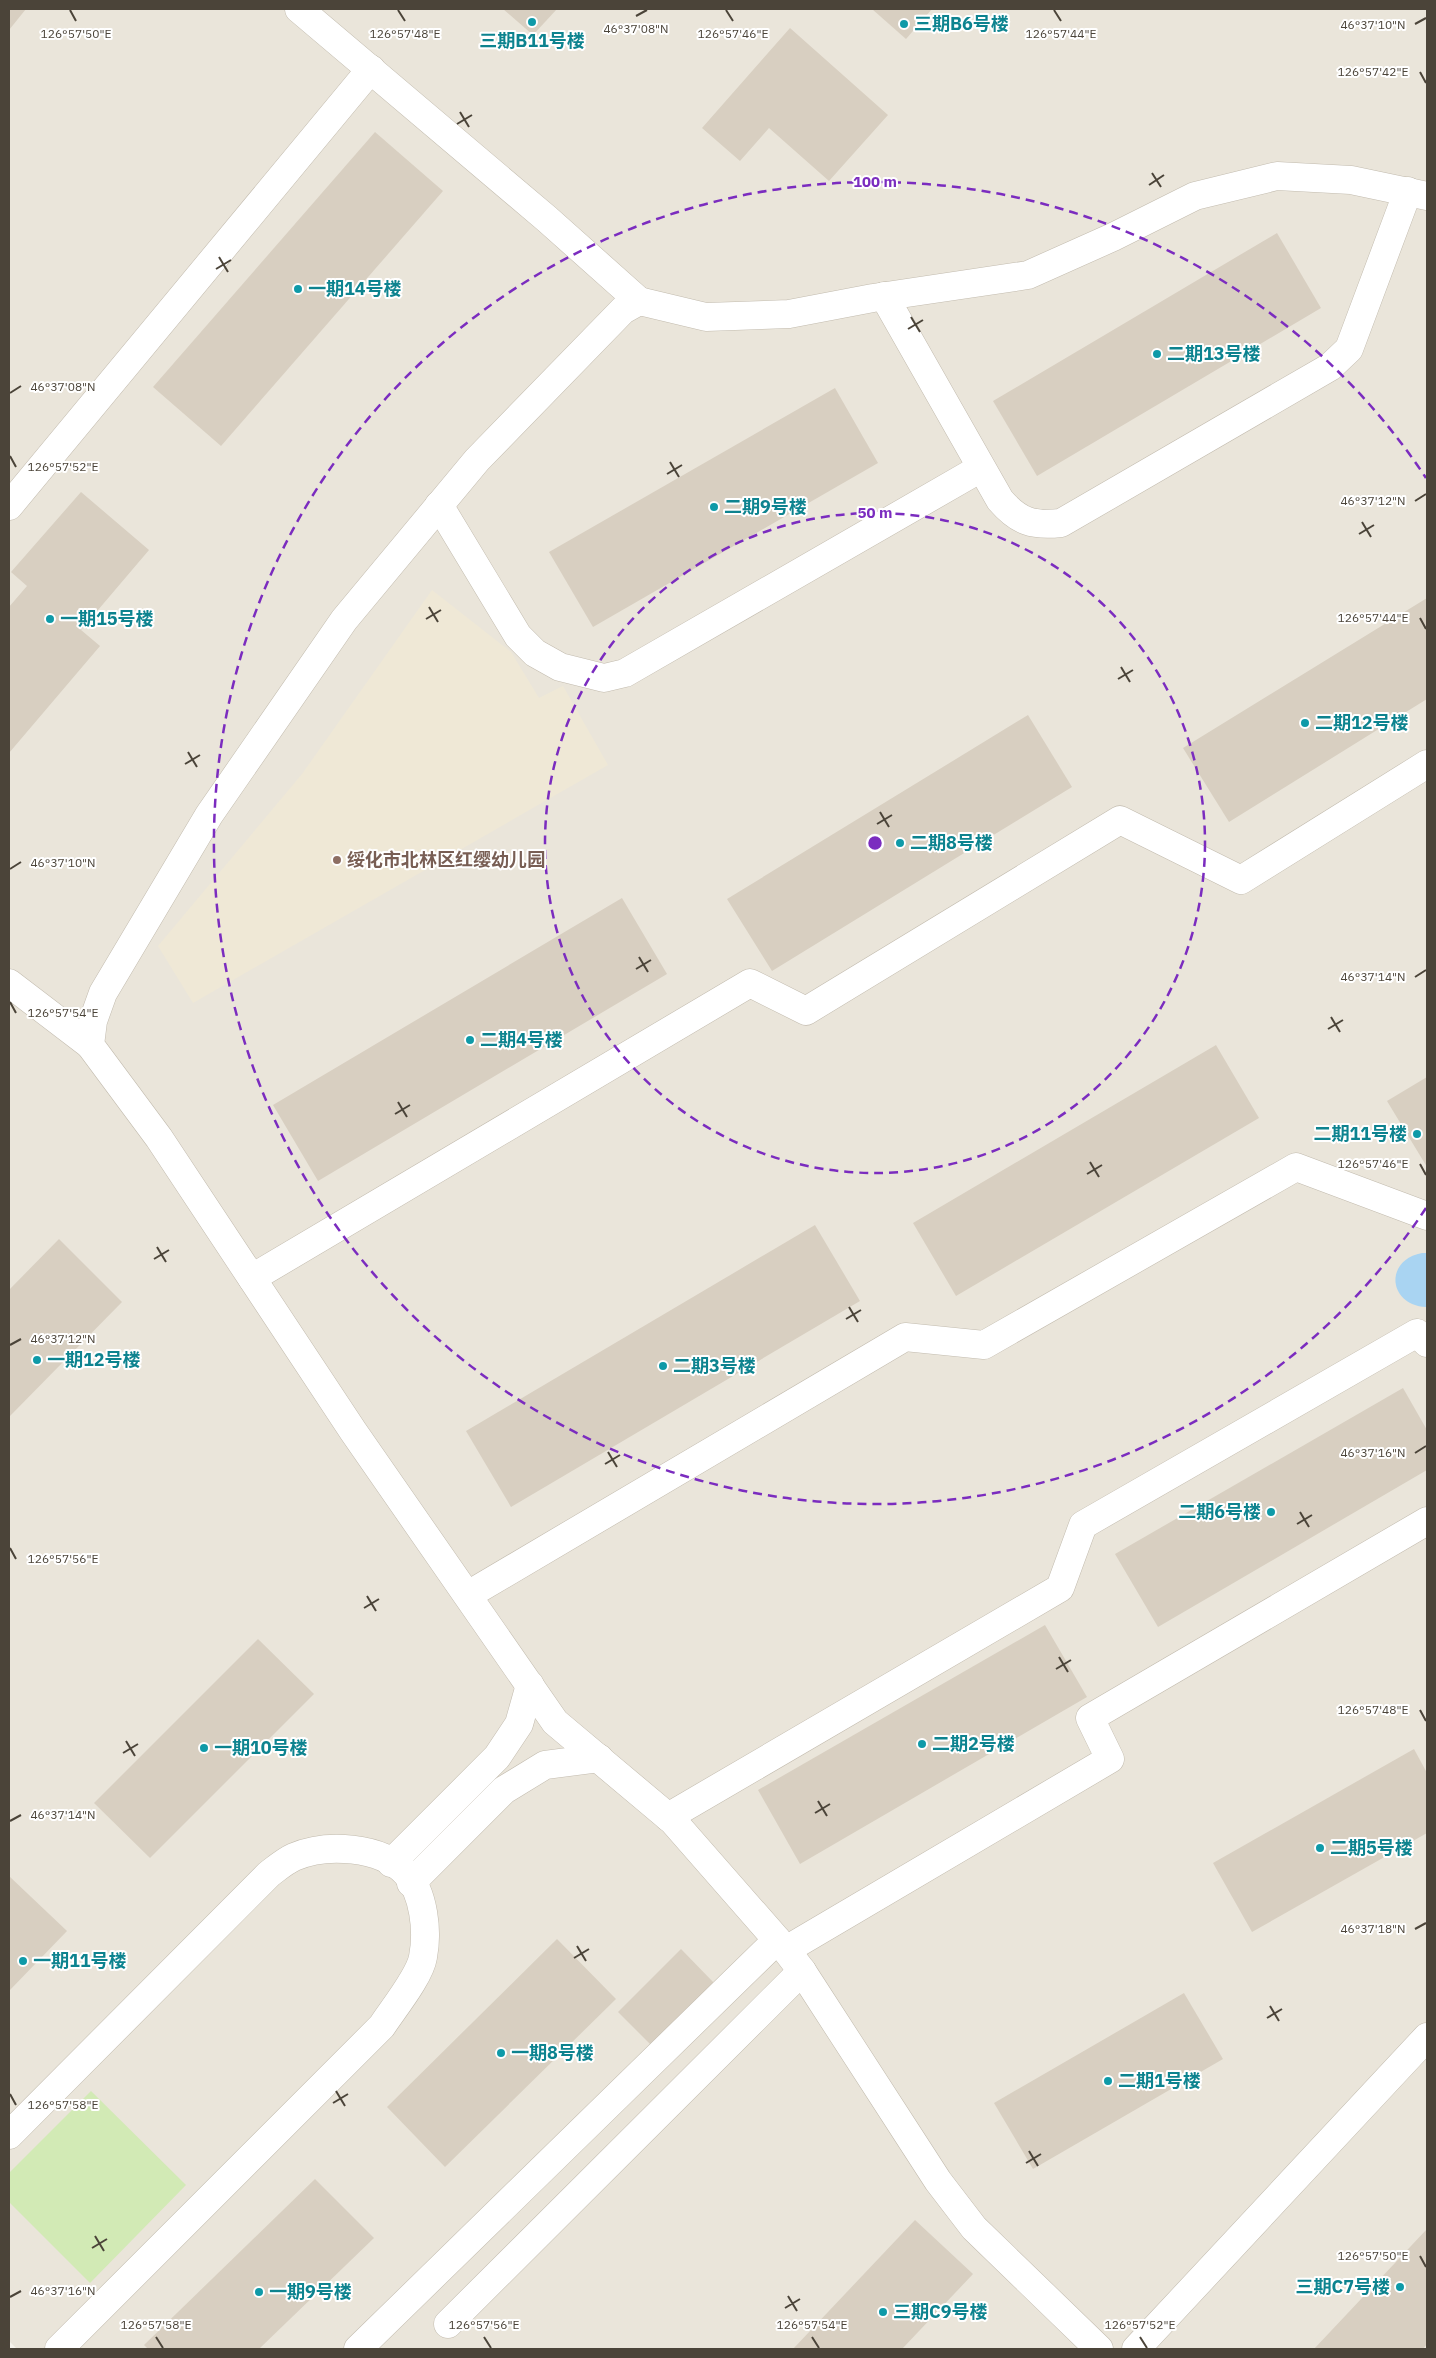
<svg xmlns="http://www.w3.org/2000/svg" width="1436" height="2358" viewBox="0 0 1436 2358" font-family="'IBM Plex Sans','Noto Sans SC',sans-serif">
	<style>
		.residential { fill: #eae5da }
		.education { fill: #efe8d6 }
		.green { fill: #d2eab5 }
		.water { fill: #a9d4f2 }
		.building { fill: #d8cfc1 }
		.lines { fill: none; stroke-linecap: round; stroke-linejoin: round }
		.street-casing { stroke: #c2bbae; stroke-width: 29 }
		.street { stroke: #fff; stroke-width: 28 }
		.ticks { fill: none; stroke: #4b4439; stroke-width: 2 }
		.ring { fill: none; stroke: #7b2cbf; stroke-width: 2.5; stroke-dasharray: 9 6 }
		.culture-dot { fill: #0f9aa8; stroke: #fff; stroke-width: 2 }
		.education-dot { fill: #8d6e63; stroke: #fff; stroke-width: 2 }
		.labels { text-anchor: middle; stroke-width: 4; stroke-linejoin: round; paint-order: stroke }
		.culture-label { font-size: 18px; font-weight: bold; fill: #0d838f; stroke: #fff; text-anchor: start }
		.education-label { font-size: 18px; font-weight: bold; fill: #785e54; stroke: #fff; text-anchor: start }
		.ticks-label { font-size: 12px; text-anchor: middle; fill: #4b4439; stroke: #fff; stroke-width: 4; stroke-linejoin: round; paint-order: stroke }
		.centre { fill: #7b2cbf; stroke: #fff; stroke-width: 2.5 }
		.ring-label { font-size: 15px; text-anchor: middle; font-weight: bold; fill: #7b2cbf; stroke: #fff; stroke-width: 4; stroke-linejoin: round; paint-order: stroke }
	</style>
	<rect width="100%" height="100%" fill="#f6f3ec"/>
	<polygon class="residential" points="9,9 1427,9 1427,2349 17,2349 9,2341"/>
	<polygon class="education" points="432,590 511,652 539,698 563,686 608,765 193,1003 158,946 302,774"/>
	<polygon class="green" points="91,2091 186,2185 90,2283 9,2202 9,2173"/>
	<path class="water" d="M 1422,1253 L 1427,1253 L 1426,1307 C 1388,1305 1384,1260 1422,1253 Z"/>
	<g class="building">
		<polygon points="9,9 26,9 9,30"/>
		<polygon points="503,9 557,9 533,35"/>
		<polygon points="872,9 932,9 906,39"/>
		<polygon points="790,28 888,115 829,181 769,128 740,161 702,128"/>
		<polygon points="375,132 443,191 221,446 153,387"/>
		<polygon points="1277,233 1321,308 1037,476 993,401"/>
		<polygon points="835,388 878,463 593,627 549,552"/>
		<polygon points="81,492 149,550 81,630 100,646 9,753 9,607 27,586 11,572"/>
		<polygon points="1427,598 1427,699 1229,822 1183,748"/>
		<polygon points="1028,715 1072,787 772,971 727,899"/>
		<polygon points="622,898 667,974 318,1181 273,1105"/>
		<polygon points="1216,1045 1259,1118 956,1296 913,1223"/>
		<polygon points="1427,1077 1427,1167 1387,1101"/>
		<polygon points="815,1225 860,1301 511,1507 466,1431"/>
		<polygon points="59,1239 122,1302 9,1417 9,1290"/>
		<polygon points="1403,1388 1427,1430 1427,1470 1158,1627 1115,1554"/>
		<polygon points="1045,1625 1087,1697 800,1864 758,1790"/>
		<polygon points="258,1639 314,1694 150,1858 94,1803"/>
		<polygon points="1414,1749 1427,1773 1427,1833 1252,1932 1213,1863"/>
		<polygon points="9,1876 67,1931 9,1991"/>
		<polygon points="557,1939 616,1999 445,2167 387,2107"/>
		<polygon points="681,1949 715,1984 652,2046 618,2012"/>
		<polygon points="1184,1993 1223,2059 1033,2169 994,2103"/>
		<polygon points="315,2179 374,2238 259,2349 148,2349 144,2345"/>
		<polygon points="915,2220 973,2274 902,2349 793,2349"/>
		<polygon points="1427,2229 1427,2344 1423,2349 1314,2349"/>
	</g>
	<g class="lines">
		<defs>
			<g id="street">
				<polyline points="299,9 547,219 639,301"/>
				<path d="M 884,296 L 1000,500 C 1019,522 1033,526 1061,523 L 1330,367 L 1349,349 L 1408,191"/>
				<polyline points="439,505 518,636 535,653 560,667 604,678 625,673 981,468"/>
				<polyline points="9,506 371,69"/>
				<polyline points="9,983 90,1045"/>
				<polyline points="252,1278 750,983 806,1011 1120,820 1241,880 1427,764"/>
				<polyline points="468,1595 905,1337 984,1345 1296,1167 1427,1216"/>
				<polyline points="668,1817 1060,1588 1083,1525 1417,1333 1427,1343"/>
				<polyline points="391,1863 497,1757 519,1724 530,1685"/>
				<polyline points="411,1883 504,1790 545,1765 599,1758"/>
				<polyline points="786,1950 1110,1759 1090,1718 1427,1521"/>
				<path d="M 9,2135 L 269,1874 C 277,1868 285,1861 294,1857 C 326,1843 381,1846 406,1873 C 424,1893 428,1931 423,1957 C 420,1976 393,2009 382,2026 L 59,2349"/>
				<polyline points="448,2324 802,1971"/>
				<polyline points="358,2349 777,1940"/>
				<polyline points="1099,2349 974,2228 938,2181 802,1971 786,1950 673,1821 555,1722 353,1431 159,1138 90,1045 93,1021 103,993 209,815 344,620 477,460 623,310 639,301 706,317 789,314 873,298 1028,275 1113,237 1195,196 1277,176 1351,180 1427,196"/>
				<polyline points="1136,2349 1427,2037"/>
			</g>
		</defs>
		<use href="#street" class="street-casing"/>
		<use href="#street" class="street"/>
	</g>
	<path class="ticks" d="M 70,10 L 76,21M 398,10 L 405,21M 726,10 L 733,21M 1054,10 L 1061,21M 636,16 L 647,10M 1415,24 L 1426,18M 1420,72 L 1426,83M 460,112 L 469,127M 457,124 L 472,115M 1152,173 L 1161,187M 1149,185 L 1164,175M 219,257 L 228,272M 216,269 L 231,260M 911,317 L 920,332M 908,329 L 923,320M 10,393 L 21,386M 10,456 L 16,467M 670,462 L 679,477M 667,474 L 682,465M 1415,501 L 1426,494M 1362,522 L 1371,537M 1359,534 L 1374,525M 429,607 L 438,622M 1420,618 L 1426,629M 426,619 L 441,610M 1121,667 L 1130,682M 1118,679 L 1133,670M 188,752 L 197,767M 185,764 L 200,755M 880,812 L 889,827M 877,824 L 892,815M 10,869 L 21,862M 639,957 L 648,972M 636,969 L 651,960M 1415,977 L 1426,970M 10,1002 L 16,1013M 1331,1017 L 1340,1032M 1328,1029 L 1343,1020M 398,1102 L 407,1117M 395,1114 L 410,1105M 1090,1162 L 1099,1177M 1420,1164 L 1426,1175M 1087,1174 L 1102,1165M 157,1247 L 166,1262M 154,1259 L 169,1250M 849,1307 L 858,1322M 846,1319 L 861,1310M 10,1345 L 21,1339M 608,1452 L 617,1467M 1415,1453 L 1426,1446M 605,1464 L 620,1455M 1300,1512 L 1309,1527M 1297,1524 L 1312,1515M 10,1548 L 16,1559M 367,1596 L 376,1611M 364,1608 L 379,1599M 1059,1657 L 1068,1672M 1056,1669 L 1071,1660M 1420,1710 L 1426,1721M 126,1741 L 135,1756M 123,1753 L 138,1744M 818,1801 L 827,1816M 815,1813 L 830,1804M 10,1821 L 21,1815M 1415,1929 L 1426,1923M 577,1946 L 586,1961M 574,1958 L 589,1949M 1270,2006 L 1279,2021M 1267,2018 L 1282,2009M 336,2091 L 345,2106M 10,2094 L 16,2105M 333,2103 L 348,2094M 1029,2151 L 1038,2166M 1026,2163 L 1041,2154M 95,2236 L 104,2251M 92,2248 L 107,2239M 1420,2256 L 1426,2267M 788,2296 L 797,2311M 10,2297 L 21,2291M 785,2308 L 800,2299M 156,2337 L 163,2348M 484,2337 L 491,2348M 812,2337 L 819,2348M 1140,2337 L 1147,2348"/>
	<g class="ring">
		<circle cx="875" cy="843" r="330"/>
		<path d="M1426 1208A661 661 0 1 1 1426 478"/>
	</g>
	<g class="culture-dot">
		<circle cx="532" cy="22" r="5"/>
		<circle cx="904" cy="24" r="5"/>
		<circle cx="298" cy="289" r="5"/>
		<circle cx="1157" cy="354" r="5"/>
		<circle cx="714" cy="507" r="5"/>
		<circle cx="50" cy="619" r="5"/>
		<circle cx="1305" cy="723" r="5"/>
		<circle cx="900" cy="843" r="5"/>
		<circle cx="470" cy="1040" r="5"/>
		<circle cx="1417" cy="1134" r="5"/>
		<circle cx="37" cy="1360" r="5"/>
		<circle cx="663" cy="1366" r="5"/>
		<circle cx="1271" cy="1512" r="5"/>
		<circle cx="922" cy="1744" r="5"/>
		<circle cx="204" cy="1748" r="5"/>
		<circle cx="1320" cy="1848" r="5"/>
		<circle cx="23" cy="1961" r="5"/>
		<circle cx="501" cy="2053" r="5"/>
		<circle cx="1108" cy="2081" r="5"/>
		<circle cx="1400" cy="2287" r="5"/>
		<circle cx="259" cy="2292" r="5"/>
		<circle cx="883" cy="2312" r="5"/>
	</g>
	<circle class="education-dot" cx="337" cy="860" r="5"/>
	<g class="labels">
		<g class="culture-label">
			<text x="914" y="30">三期B6号楼</text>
			<text x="532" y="47" text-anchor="middle">三期B11号楼</text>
			<text x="308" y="295">一期14号楼</text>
			<text x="1167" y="360">二期13号楼</text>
			<text x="724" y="513">二期9号楼</text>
			<text x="60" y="625">一期15号楼</text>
			<text x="1315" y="729">二期12号楼</text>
			<text x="910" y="849">二期8号楼</text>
			<text x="480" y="1046">二期4号楼</text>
			<text x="1407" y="1140" text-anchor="end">二期11号楼</text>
			<text x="47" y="1366">一期12号楼</text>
			<text x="673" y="1372">二期3号楼</text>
			<text x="1261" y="1518" text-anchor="end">二期6号楼</text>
			<text x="932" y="1750">二期2号楼</text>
			<text x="214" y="1754">一期10号楼</text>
			<text x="1330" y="1854">二期5号楼</text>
			<text x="33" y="1967">一期11号楼</text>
			<text x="511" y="2059">一期8号楼</text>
			<text x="1118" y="2087">二期1号楼</text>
			<text x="1390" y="2293" text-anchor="end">三期C7号楼</text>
			<text x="269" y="2298">一期9号楼</text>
			<text x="893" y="2318">三期C9号楼</text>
		</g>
		<g class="education-label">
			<text x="347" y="866">绥化市北林区红缨幼儿园</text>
		</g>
	</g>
	<g class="ticks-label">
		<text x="1373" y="29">46°37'10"N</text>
		<text x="636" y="33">46°37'08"N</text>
		<text x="76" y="38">126°57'50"E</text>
		<text x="405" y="38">126°57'48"E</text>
		<text x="733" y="38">126°57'46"E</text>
		<text x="1061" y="38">126°57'44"E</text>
		<text x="1373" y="76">126°57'42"E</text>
		<text x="63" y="391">46°37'08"N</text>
		<text x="63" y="471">126°57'52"E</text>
		<text x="1373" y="505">46°37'12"N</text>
		<text x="1373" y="622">126°57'44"E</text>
		<text x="63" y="867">46°37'10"N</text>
		<text x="1373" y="981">46°37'14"N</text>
		<text x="63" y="1017">126°57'54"E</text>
		<text x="1373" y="1168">126°57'46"E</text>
		<text x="63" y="1343">46°37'12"N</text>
		<text x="1373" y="1457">46°37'16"N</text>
		<text x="63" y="1563">126°57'56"E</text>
		<text x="1373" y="1714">126°57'48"E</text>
		<text x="63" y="1819">46°37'14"N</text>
		<text x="1373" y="1933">46°37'18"N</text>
		<text x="63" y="2109">126°57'58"E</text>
		<text x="1373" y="2260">126°57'50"E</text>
		<text x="63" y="2295">46°37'16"N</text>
		<text x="156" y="2329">126°57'58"E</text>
		<text x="484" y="2329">126°57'56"E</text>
		<text x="812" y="2329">126°57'54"E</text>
		<text x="1140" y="2329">126°57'52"E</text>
	</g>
	<circle cx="875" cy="843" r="8" class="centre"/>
	<g class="ring-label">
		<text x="875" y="187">100 m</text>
		<text x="875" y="518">50 m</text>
	</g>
	<rect width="1436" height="2358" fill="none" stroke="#4b4439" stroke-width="20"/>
</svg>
